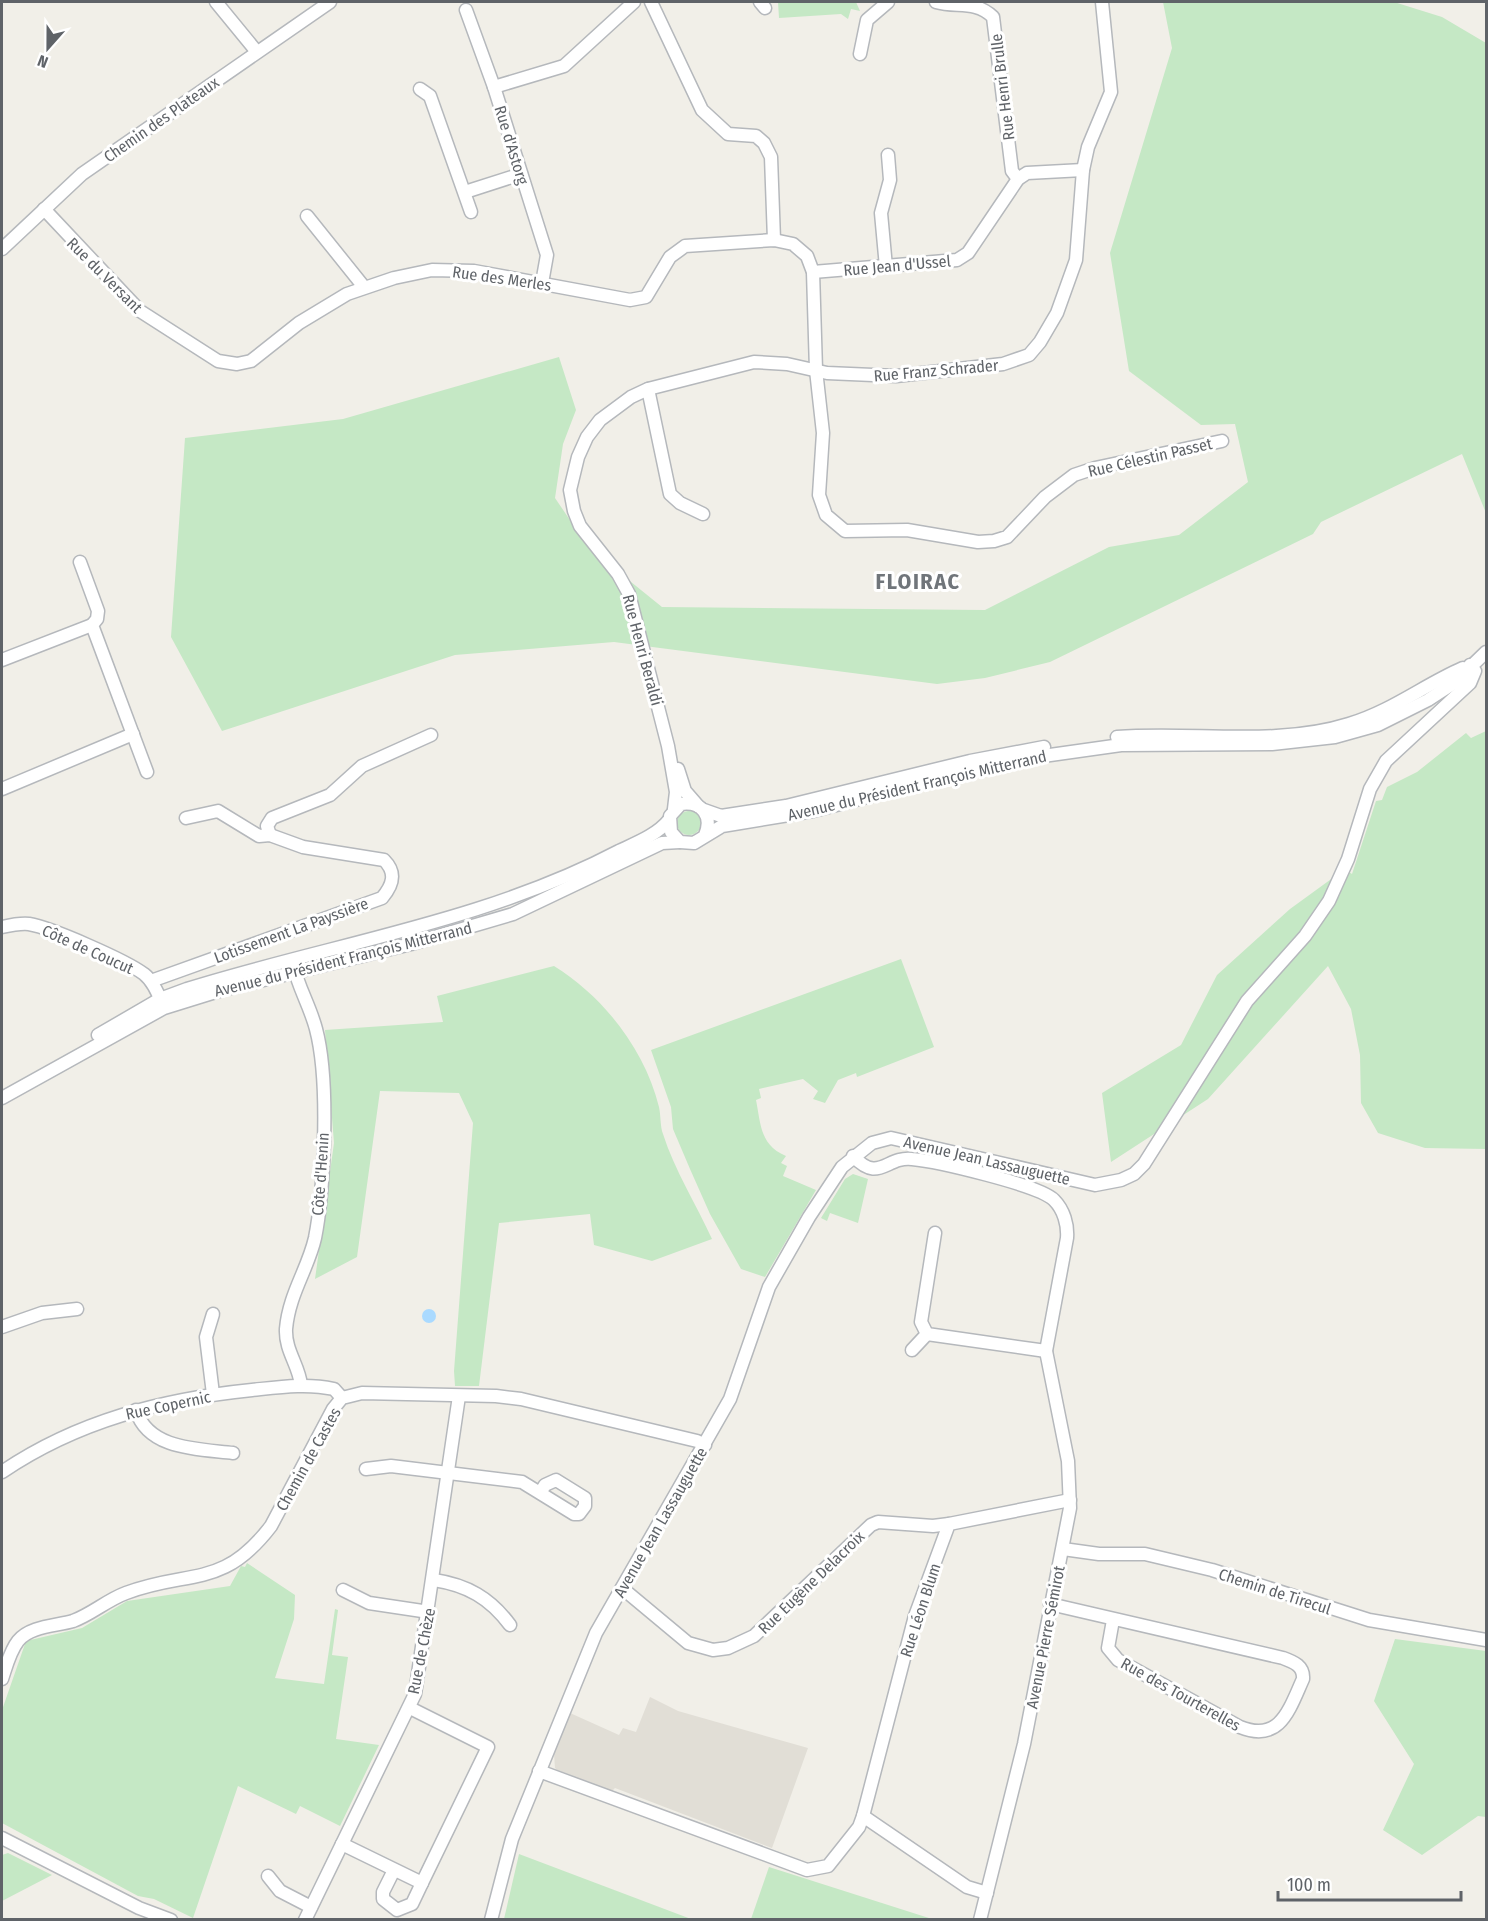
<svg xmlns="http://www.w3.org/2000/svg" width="1488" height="1921" viewBox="0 0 1488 1921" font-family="'Fira Sans Condensed',sans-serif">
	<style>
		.education { fill: #e1ded6 }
		.green { fill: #c5e8c5 }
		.water { fill: #aadaff }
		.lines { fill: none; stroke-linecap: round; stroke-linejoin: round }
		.minor-casing { stroke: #b5b8bc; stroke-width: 15 }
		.minor { stroke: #fff; stroke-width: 12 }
		.labels { text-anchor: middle; stroke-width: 6; stroke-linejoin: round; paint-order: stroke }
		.street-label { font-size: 16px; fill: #5f6368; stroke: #fff }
		.district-label { font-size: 22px; font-weight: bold; letter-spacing: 1.5px; fill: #70757a; stroke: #fff }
	</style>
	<rect width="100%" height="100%" fill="#f1efe8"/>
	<polygon class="education" points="650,1697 678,1711 808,1748 772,1848 615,1788 611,1792 559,1772 555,1768 554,1754 570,1713 619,1735 623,1728 636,1732"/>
	<g class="green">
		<polygon points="778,2 856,2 860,11 851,9 848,19 841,14 779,18"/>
		<polygon points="1163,2 1394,2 1442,17 1486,43 1486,513 1462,454 1321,522 1313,534 1050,662 985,678 937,684 614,642 455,655 222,731 171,637 185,438 343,419 559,357 576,410 563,444 555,498 589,548 662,607 985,610 1109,547 1179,535 1248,482 1235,424 1201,425 1129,371 1110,253 1172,48"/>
		<polygon points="1486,731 1486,1149 1425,1148 1378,1133 1361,1103 1360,1055 1351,1009 1328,966 1208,1099 1111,1162 1102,1093 1181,1045 1217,975 1290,909 1345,869 1352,874 1376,801 1382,800 1387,787 1417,772 1466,733 1471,738"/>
		<circle cx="689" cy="823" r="12"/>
		<path d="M 901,959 L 934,1047 L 857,1077 L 856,1073 L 838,1080 L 825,1103 L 813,1099 L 818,1091 L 803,1079 L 759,1089 L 761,1098 L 756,1100 C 761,1125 760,1145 786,1156 L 781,1163 L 787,1166 L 783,1176 L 816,1190 L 765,1277 L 741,1269 L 710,1214 L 690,1169 L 673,1129 L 671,1107 L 651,1050 Z"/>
		<path d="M 554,966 C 604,997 645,1050 659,1107 C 661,1116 660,1126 663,1134 C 674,1169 697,1206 712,1239 L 652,1261 L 594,1245 L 590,1214 L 499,1223 L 479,1386 L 455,1386 L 454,1371 L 473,1123 L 459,1093 L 380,1091 L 357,1257 L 315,1279 L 334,1143 L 325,1030 L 443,1022 L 437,996 Z"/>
		<polygon points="853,1174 868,1179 858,1223 830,1213 827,1221 821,1218 845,1179"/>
		<polygon points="247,1563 295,1595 294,1619 275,1678 324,1684 335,1609 338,1610 332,1655 348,1657 336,1739 379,1745 340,1826 300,1806 296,1814 238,1786 193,1918 154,1899 138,1896 2,1823 2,1710 26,1641 82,1628 127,1601 230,1586 241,1566 245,1567"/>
		<polygon points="1395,1639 1486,1651 1486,1817 1478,1816 1422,1855 1383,1830 1414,1764 1374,1701"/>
		<polygon points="8,1853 52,1875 2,1901 2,1855"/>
		<polygon points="519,1854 691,1919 504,1919"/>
		<polygon points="769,1867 932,1919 751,1919"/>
	</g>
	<circle class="water" cx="429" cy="1316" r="7"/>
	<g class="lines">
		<defs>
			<g id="minor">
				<polyline points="216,2 257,52"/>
				<polyline points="651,2 702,110 728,134 756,136 764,143 771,157 774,240"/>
				<polyline points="760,2 765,8"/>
				<path d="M 936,2 C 957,8 975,0 993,17 L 1012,171 L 1018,179"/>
				<polyline points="466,10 494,87 547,255 542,283"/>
				<polyline points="860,54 867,20 888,2"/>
				<polyline points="494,87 564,66 634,2"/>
				<polyline points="420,89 430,96 471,212"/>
				<polyline points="465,192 521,174"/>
				<polyline points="44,209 140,311 218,361 237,364 251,361 299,323 347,294 394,278 432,270 474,271 630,300 646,297 670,257 685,246 774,240 793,244 807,256 813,272 816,370 823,433 819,495 826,515 845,531 907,530 978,542 994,541 1007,537 1045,497 1074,475 1095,468 1222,441"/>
				<polyline points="307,216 364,287"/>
				<polyline points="2,249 82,174 330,2"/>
				<polyline points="886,267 881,213 890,180 888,155"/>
				<polyline points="813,272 957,260 968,253 1018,179 1027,173 1083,170"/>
				<polyline points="648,389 670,494 680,503 703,514"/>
				<polyline points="80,562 98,611 97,619 92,625 147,772"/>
				<polyline points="2,660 92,625"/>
				<path d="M 1117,737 C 1193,731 1276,747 1349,724 C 1392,711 1424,685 1463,668"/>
				<polyline points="678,769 685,791 698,806"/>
				<polyline points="2,789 133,734"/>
				<polyline points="674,809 676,792 668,746 629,594 618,574 580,526 574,511 570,490 578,457 587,437 600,420 631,397 648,389 754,362 787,364 827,373 896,376 1003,364 1029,355 1040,342 1057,313 1076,260 1083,170 1088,147 1111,92 1102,2"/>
				<polyline points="704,810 721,816 786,806 970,761 1044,747"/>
				<polyline points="270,835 267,826 272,818 330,795 362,766 431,735"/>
				<path d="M 705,835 C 713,816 702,801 681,804 L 670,816 L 671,832 L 680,842 L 694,843 L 722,826 L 813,811 L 972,770 L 1043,756 L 1121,745 L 1272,744 L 1335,737 L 1378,725 L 1428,700 L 1454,683 L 1486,652"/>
				<path d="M 2,927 C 11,925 20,923 29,924 C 52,928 125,960 144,974 C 153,981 159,995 163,1006"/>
				<path d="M 293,964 C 298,987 310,1006 316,1029 C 325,1063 325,1107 324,1142 C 323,1173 321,1208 315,1238 C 308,1269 289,1294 286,1329 C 285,1351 299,1365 301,1385"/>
				<path d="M 151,981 L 382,898 C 393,885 397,873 384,860 L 303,847 L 270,835 L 259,836 L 218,811 L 186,818"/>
				<path d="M 98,1035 L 160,999 L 187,989 C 331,944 484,922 619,851 C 636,843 657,835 669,820"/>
				<polyline points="2,1098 164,1008 222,990 411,944 513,914 662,843 680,842"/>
				<path d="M 853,1156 C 879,1184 886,1156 912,1159 C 936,1161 1039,1185 1054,1200 C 1064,1210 1068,1225 1067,1238 L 1046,1351 L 1068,1461 L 1070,1508 L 1024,1744 L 980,1920"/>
				<polyline points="935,1233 921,1322 927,1334 1046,1351"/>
				<polyline points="213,1314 206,1337 213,1394"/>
				<polyline points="2,1327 42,1313 77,1309"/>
				<polyline points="912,1350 927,1334"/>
				<path d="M 136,1410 C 148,1450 199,1449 233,1453"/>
				<polyline points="366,1469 391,1466 522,1482 574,1514 579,1514 585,1506 585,1498 556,1480 545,1485 540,1493"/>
				<path d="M 2,1472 C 77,1421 163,1399 252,1390 C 280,1387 307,1383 334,1389 L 342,1398"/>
				<polyline points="1063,1549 1099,1554 1145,1554 1212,1570 1369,1620 1486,1640"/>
				<path d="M 434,1580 C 467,1585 490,1598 510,1625"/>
				<polyline points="622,1588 688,1643 713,1650 728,1648 754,1636 871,1525 878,1522 933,1526 949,1524"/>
				<polyline points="343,1590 369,1603 429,1612"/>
				<path d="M 1050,1604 L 1283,1658 C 1294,1662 1304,1666 1303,1679 C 1289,1710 1280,1743 1240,1727 L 1118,1660 L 1108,1648 L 1113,1620"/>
				<path d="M 2,1679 C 6,1667 10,1651 18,1641 C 30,1626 56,1626 73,1621 C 92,1614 107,1600 126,1593 C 189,1569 222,1590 271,1526 L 333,1409 L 342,1398 L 362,1393 L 496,1396 L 521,1399 L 697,1441 L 705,1445"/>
				<polyline points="539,1771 807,1870 828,1866 859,1827 863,1816 915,1616 949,1524 1070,1500"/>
				<polyline points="863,1816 967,1887 987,1893"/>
				<polyline points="2,1838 139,1908 171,1920"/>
				<polyline points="342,1844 422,1883 488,1747 410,1708"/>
				<polyline points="394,1870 383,1892 383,1899 397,1910 412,1904 422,1883"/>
				<polyline points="268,1876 280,1891 311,1907"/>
				<polyline points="305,1920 415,1694 459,1396"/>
				<polyline points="491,1920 512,1839 596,1633 730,1399 769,1287 809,1217 842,1167 872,1143 891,1138 1095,1185 1121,1180 1134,1174 1144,1164 1247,1001 1305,936 1329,901 1348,859 1370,789 1386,761 1470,683 1475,671 1470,665"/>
			</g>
		</defs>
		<use href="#minor" class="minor-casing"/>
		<use href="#minor" class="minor"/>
	</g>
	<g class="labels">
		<g class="street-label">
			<text transform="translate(1002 87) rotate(-97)" y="6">Rue Henri Brulle</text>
			<text transform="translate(161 119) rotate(-35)" y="6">Chemin des Plateaux</text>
			<text transform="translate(512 145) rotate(73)" y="6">Rue d'Astorg</text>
			<text transform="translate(897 265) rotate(-5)" y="6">Rue Jean d'Ussel</text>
			<text transform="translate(105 275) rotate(45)" y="6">Rue du Versant</text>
			<text transform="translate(502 278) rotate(8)" y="6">Rue des Merles</text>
			<text transform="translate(936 370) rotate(-5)" y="6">Rue Franz Schrader</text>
			<text transform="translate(1150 457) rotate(-13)" y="6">Rue Célestin Passet</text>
			<text transform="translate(643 650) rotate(75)" y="6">Rue Henri Beraldi</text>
			<text transform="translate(917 785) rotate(-13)" y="6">Avenue du Président François Mitterrand</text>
			<text transform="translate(291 930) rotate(-20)" y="6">Lotissement La Payssière</text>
			<text transform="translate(88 949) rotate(24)" y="6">Côte de Coucut</text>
			<text transform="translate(343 959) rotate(-14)" y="6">Avenue du Président François Mitterrand</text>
			<text transform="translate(987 1160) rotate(13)" y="6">Avenue Jean Lassauguette</text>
			<text transform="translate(320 1174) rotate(-86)" y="6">Côte d'Henin</text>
			<text transform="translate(168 1405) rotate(-12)" y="6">Rue Copernic</text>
			<text transform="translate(308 1459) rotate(-61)" y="6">Chemin de Castes</text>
			<text transform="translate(660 1522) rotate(-60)" y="6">Avenue Jean Lassauguette</text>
			<text transform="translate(811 1582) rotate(-44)" y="6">Rue Eugène Delacroix</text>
			<text transform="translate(1275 1591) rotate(18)" y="6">Chemin de Tirecul</text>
			<text transform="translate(920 1610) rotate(-72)" y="6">Rue Léon Blum</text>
			<text transform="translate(1045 1637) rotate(-79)" y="6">Avenue Pierre Sémirot</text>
			<text transform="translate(421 1651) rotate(-79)" y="6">Rue de Chèze</text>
			<text transform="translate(1181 1694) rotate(29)" y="6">Rue des Tourterelles</text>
		</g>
		<g class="district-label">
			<text x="918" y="589">FLOIRAC</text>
		</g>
	</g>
	<rect width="1488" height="1921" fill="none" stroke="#5f6368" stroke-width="6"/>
	<g transform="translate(48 48) rotate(201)" stroke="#ffffff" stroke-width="4.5" paint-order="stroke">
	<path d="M0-4.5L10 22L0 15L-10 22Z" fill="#5f6368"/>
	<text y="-9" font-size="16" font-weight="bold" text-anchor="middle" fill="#5f6368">N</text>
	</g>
	<path d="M1278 1891v9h183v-9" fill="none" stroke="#5f6368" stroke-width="3"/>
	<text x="1287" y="1891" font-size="18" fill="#5f6368" stroke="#ffffff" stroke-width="4.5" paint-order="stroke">100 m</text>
</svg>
